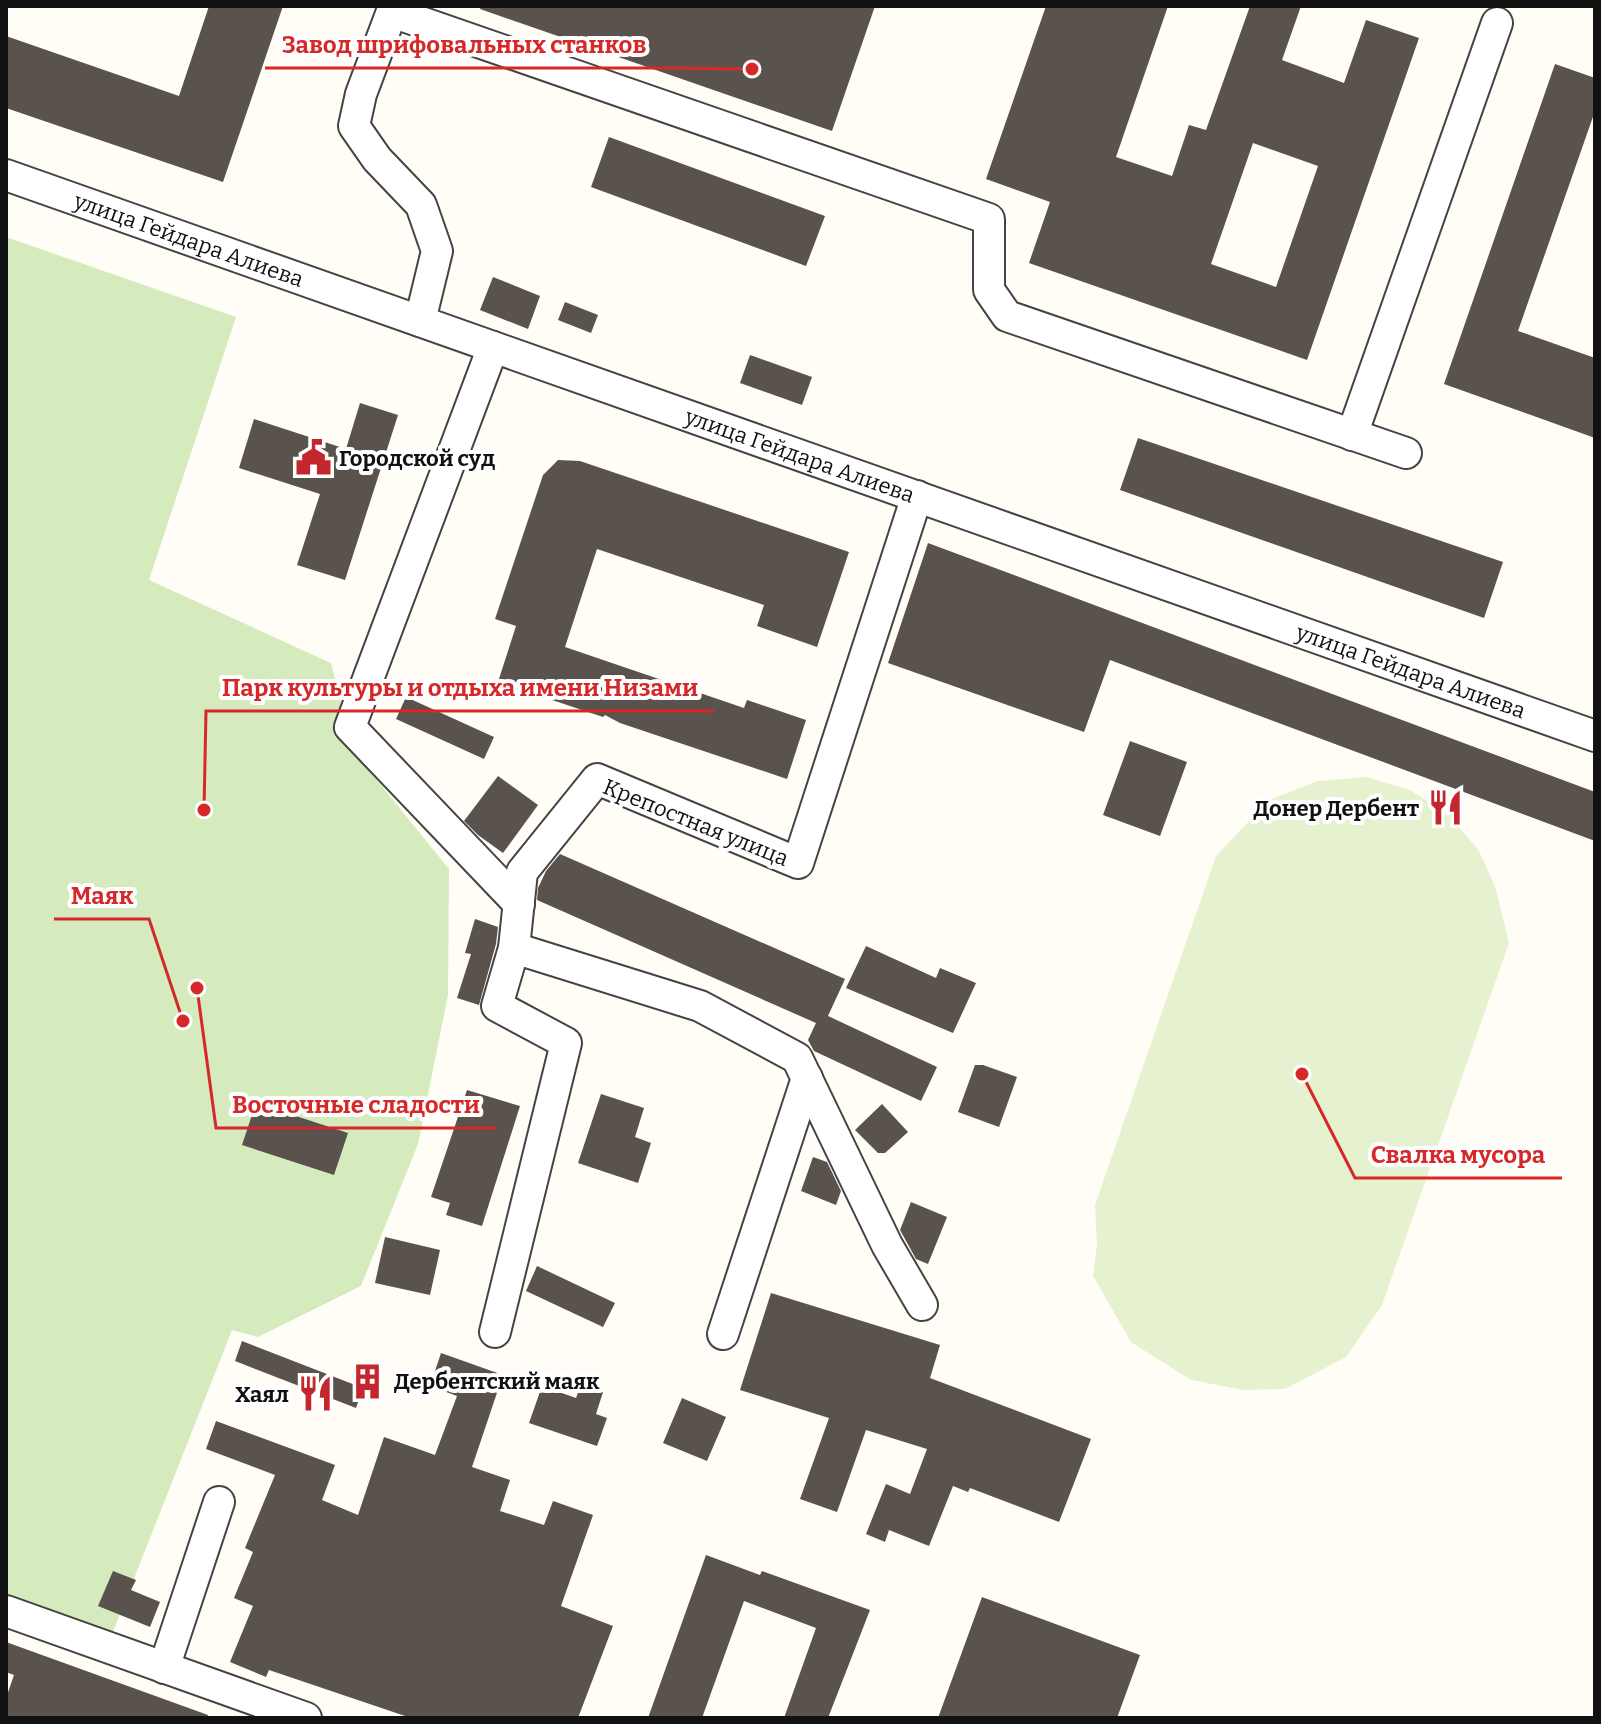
<svg xmlns="http://www.w3.org/2000/svg" width="1601" height="1724" viewBox="0 0 1601 1724" font-family="Bitter,serif">
	<style>
		.green { fill: #d5ebbd }
		.pitch { fill: #e6f2cf }
		.building { fill: #5a524d; fill-rule: evenodd }
		.lines { fill: none; stroke-linecap: round; stroke-linejoin: round }
		.minor-casing { stroke: #444; stroke-width: 34 }
		.minor { stroke: #fff; stroke-width: 30 }
		.labels { text-anchor: middle; stroke-width: 8; stroke-linejoin: round; paint-order: stroke }
		.street-label { font-size: 22px; fill: #111; stroke: #fff }
		.poi-label { font-size: 22px; font-weight: bold; fill: #111; stroke: #fff; text-anchor: start }
		.leader { fill: none; stroke: #d62828; stroke-width: 3 }
		.callout-dot { fill: #d62828; stroke: #fff; stroke-width: 3 }
		.callout-label { font-size: 24px; text-anchor: middle; font-weight: bold; fill: #d62828; stroke: #fff; stroke-width: 8; stroke-linejoin: round; paint-order: stroke }
	</style>
	<rect width="100%" height="100%" fill="#fffdf5"/>
	<polygon class="green" points="6,237 236,317 149,580 331,663 354,752 449,869 448,995 418,1144 361,1286 258,1337 232,1330 107,1647 6,1611"/>
	<polygon class="pitch" points="1366,777 1410,790 1450,816 1479,851 1495,886 1509,943 1382,1305 1346,1357 1285,1389 1244,1390 1191,1380 1131,1342 1093,1276 1097,1245 1095,1205 1216,856 1269,800 1318,781"/>
	<g class="building">
		<polygon points="209,6 283,6 223,182 6,108 6,36 179,96"/>
		<polygon points="481,6 875,6 832,131 480,9"/>
		<path d="M 1046,6 L 1168,6 L 1116,157 L 1172,176 L 1189,125 L 1206,130 L 1250,6 L 1301,6 L 1282,60 L 1344,83 L 1366,20 L 1419,38 L 1307,360 L 1029,263 L 1050,202 L 986,179 ZM 1253,143 L 1318,166 L 1276,287 L 1211,264 Z"/>
		<polygon points="1555,64 1595,78 1595,111 1518,331 1595,358 1595,438 1444,384"/>
		<polygon points="609,137 825,216 806,266 591,187"/>
		<polygon points="493,277 540,296 528,329 480,310"/>
		<polygon points="565,302 598,315 591,333 558,320"/>
		<polygon points="750,355 812,377 802,405 740,383"/>
		<polygon points="360,403 398,415 345,580 297,565 320,494 239,468 254,419 346,449"/>
		<polygon points="1138,438 1503,562 1484,618 1120,490"/>
		<polygon points="558,460 580,461 849,552 817,647 757,626 764,605 597,549 565,647 744,708 747,700 806,720 787,779 620,723 605,715 603,717 498,682 516,626 495,619 543,475"/>
		<polygon points="928,543 1595,792 1595,841 1110,660 1084,732 888,663"/>
		<polygon points="406,697 494,737 484,759 396,719"/>
		<polygon points="1130,741 1187,762 1160,836 1103,815"/>
		<polygon points="498,776 538,805 503,853 478,835 464,821"/>
		<polygon points="560,854 845,979 828,1016 937,1067 921,1101 814,1051 808,1040 816,1023 537,900 538,888 546,871"/>
		<polygon points="475,919 498,927 496,944 479,1005 457,998 471,954 465,953"/>
		<polygon points="866,946 936,978 940,968 976,983 953,1033 846,988"/>
		<polygon points="975,1065 983,1065 1017,1077 999,1127 958,1112"/>
		<polygon points="467,1090 520,1106 482,1226 446,1215 450,1203 431,1197"/>
		<polygon points="601,1094 644,1108 635,1137 651,1143 638,1183 578,1163"/>
		<polygon points="256,1103 348,1133 334,1175 242,1145"/>
		<polygon points="882,1104 908,1132 885,1153 878,1153 855,1130"/>
		<polygon points="813,1157 827,1162 841,1191 836,1205 801,1191"/>
		<polygon points="911,1202 947,1217 928,1264 916,1259 900,1230"/>
		<polygon points="385,1237 440,1250 430,1295 375,1283"/>
		<polygon points="537,1266 615,1303 603,1327 526,1291"/>
		<polygon points="771,1293 940,1345 930,1378 1091,1439 1059,1522 970,1488 968,1492 953,1486 929,1546 889,1530 885,1542 866,1534 886,1484 910,1494 927,1449 866,1430 837,1512 800,1499 829,1418 740,1390"/>
		<polygon points="242,1341 363,1388 356,1408 235,1361"/>
		<polygon points="441,1353 503,1375 472,1467 510,1480 500,1511 544,1525 553,1501 593,1515 561,1606 613,1626 578,1718 411,1718 269,1670 266,1677 230,1662 253,1606 234,1598 253,1552 245,1548 275,1475 206,1449 216,1421 335,1465 322,1500 358,1515 384,1437 435,1455 457,1396 430,1386"/>
		<polygon points="581,1384 603,1392 596,1414 607,1418 597,1446 529,1423 542,1386 576,1398"/>
		<polygon points="682,1398 726,1417 707,1461 663,1443"/>
		<polygon points="706,1555 760,1575 762,1571 870,1610 828,1718 784,1718 816,1628 744,1601 702,1718 648,1718"/>
		<polygon points="113,1571 136,1580 131,1590 160,1602 150,1627 98,1606"/>
		<polygon points="982,1597 1140,1655 1117,1718 938,1718"/>
		<polygon points="6,1642 208,1715 207,1718 14,1718 6,1715 6,1698 14,1675 6,1672"/>
	</g>
	<g class="lines">
		<defs>
			<g id="minor">
				<polyline points="394,6 361,94 354,126 377,159 421,205 437,251 420,321"/>
				<polyline points="392,12 989,219 989,290 1007,316 1406,453"/>
				<path id="s1" d="M 6,175 L 1595,736"/>
				<polyline points="493,347 350,727 519,904"/>
				<polyline points="1352,435 1497,23"/>
				<polyline points="917,496 798,863 597,779 522,872 514,948 700,1006 797,1058 887,1245 922,1305"/>
				<polyline points="495,1332 566,1043 497,1006 514,948"/>
				<polyline points="723,1334 807,1078"/>
				<polyline points="6,1611 306,1718"/>
				<polyline points="164,1668 219,1502"/>
			</g>
		</defs>
		<use href="#minor" class="minor-casing"/>
		<use href="#minor" class="minor"/>
	</g>
	<defs>
		<symbol id="civic-bare" viewBox="-9 -9 18 18"><path d="M-.6-6.5H3V-4.5H.6V-3L4-1V1h2V6H-6V1h2V-1L-.6-3ZM-1.2 2.5V6h2.4V2.5Z" fill="#c4262e" stroke="#fff" stroke-width="2.5" paint-order="stroke"/></symbol>
		<symbol id="restaurant-bare" viewBox="-9 -9 18 18"><path d="M-5-6h1v4h1v-4h1v4h1v-4h1v5L-1.5 .5V6h-2V.5L-5-1ZM5-6V6H3V1.5H1.5Q1.5-4 5-6Z" fill="#c4262e" stroke="#fff" stroke-width="2.5" paint-order="stroke"/></symbol>
		<symbol id="building-bare" viewBox="-9 -9 18 18"><path d="M-4-6H4V6H1V3H-1V6H-4ZM-2.5-4.3h1.7v1.8h-1.7ZM.8-4.3h1.7v1.8H.8ZM-2.5-1h1.7V.8h-1.7ZM.8-1h1.7V.8H.8Z" fill="#c4262e" stroke="#fff" stroke-width="2.5" paint-order="stroke"/></symbol>
	</defs>
	<g fill-rule="evenodd">
		<use href="#civic-bare" x="288" y="432" width="51" height="51"/>
		<use href="#restaurant-bare" x="1420" y="782" width="51" height="51"/>
		<use href="#building-bare" x="342" y="1356" width="51" height="51"/>
		<use href="#restaurant-bare" x="290" y="1368" width="51" height="51"/>
	</g>
	<g class="labels">
		<g class="street-label">
			<text dy="8" stroke="none"><textPath href="#s1" startOffset="194">улица Гейдара Алиева</textPath></text>
			<text dy="8" stroke="none"><textPath href="#s1" startOffset="842">улица Гейдара Алиева</textPath></text>
			<text dy="8" stroke="none"><textPath href="#s1" startOffset="1490">улица Гейдара Алиева</textPath></text>
			<text transform="translate(696 822) rotate(22)" y="8">Крепостная улица</text>
		</g>
		<g class="poi-label">
			<text x="339" y="466">Городской суд</text>
			<text x="1419" y="816" text-anchor="end">Донер Дербент</text>
			<text x="394" y="1389">Дербентский маяк</text>
			<text x="289" y="1402" text-anchor="end">Хаял</text>
		</g>
	</g>
	<path class="leader" d="M752 69L662 68H265M204 810L206 711H714M183 1021L149 919H54M197 988L216 1128H496M1302 1074L1355 1178H1562"/>
	<g class="callout-dot">
		<circle cx="752" cy="69" r="8"/>
		<circle cx="204" cy="810" r="8"/>
		<circle cx="183" cy="1021" r="8"/>
		<circle cx="197" cy="988" r="8"/>
		<circle cx="1302" cy="1074" r="8"/>
	</g>
	<g class="callout-label">
		<text x="464" y="53">Завод шрифовальных станков</text>
		<text x="460" y="696">Парк культуры и отдыха имени Низами</text>
		<text x="102" y="904">Маяк</text>
		<text x="356" y="1113">Восточные сладости</text>
		<text x="1458" y="1163">Свалка мусора</text>
	</g>
	<rect width="1601" height="1724" fill="none" stroke="#111111" stroke-width="16"/>
</svg>
